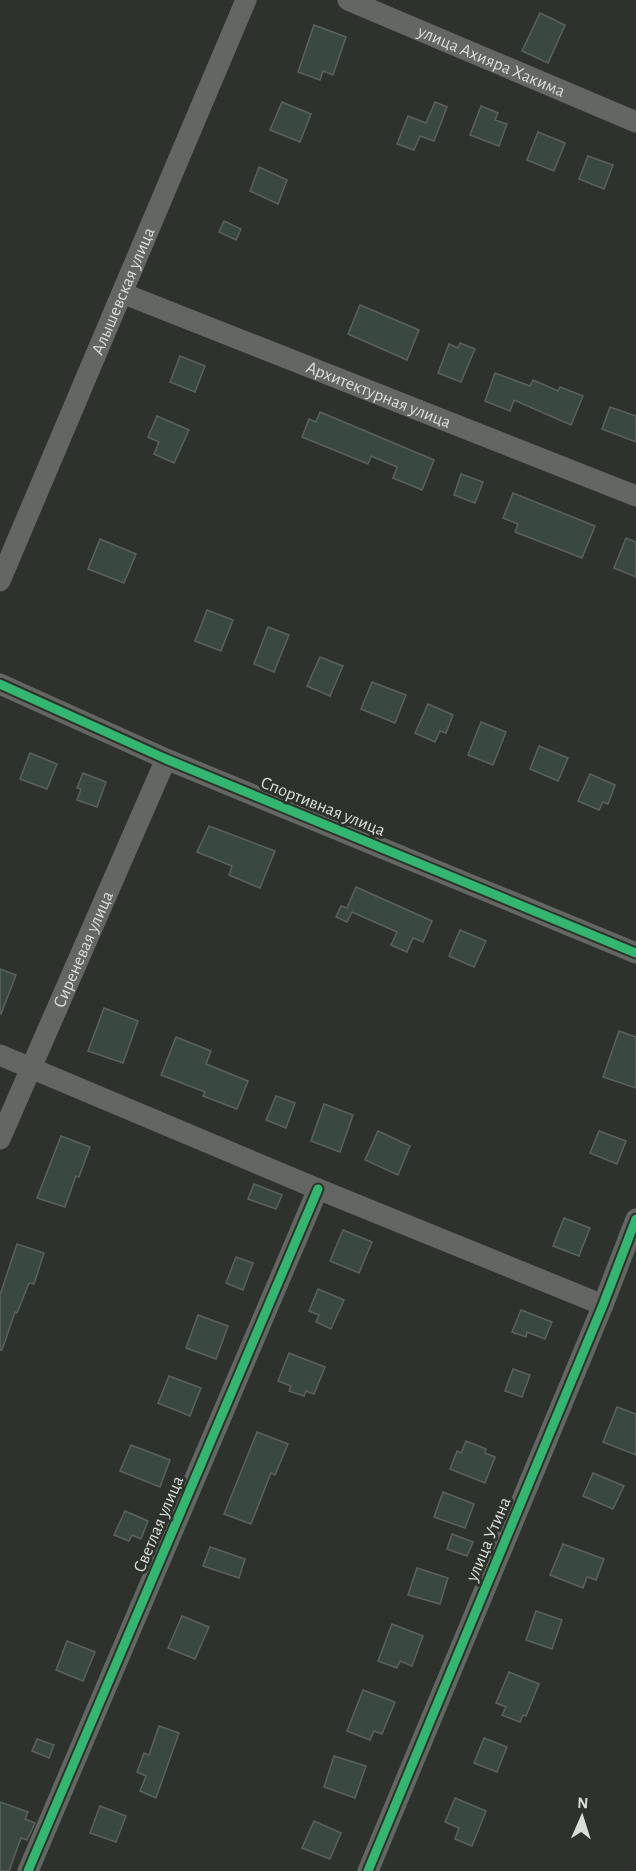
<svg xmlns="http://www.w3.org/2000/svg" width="636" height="1871" viewBox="0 0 636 1871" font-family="'Alegreya Sans',sans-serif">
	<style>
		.building { fill: #394840; stroke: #5d615d; stroke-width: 1.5 }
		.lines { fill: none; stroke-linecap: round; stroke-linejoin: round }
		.minor { stroke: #646663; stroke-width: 21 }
		.cycleway-casing { stroke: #2d332c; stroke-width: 13 }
		.cycleway { stroke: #33b770; stroke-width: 9 }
		.labels { text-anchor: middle; stroke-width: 6; stroke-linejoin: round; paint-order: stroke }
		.street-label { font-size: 18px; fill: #daded9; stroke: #2d332c }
	</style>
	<rect width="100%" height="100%" fill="#2e322d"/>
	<g class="building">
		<polygon points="540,13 565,25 548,63 522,51"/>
		<polygon points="314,25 346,37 333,75 323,71 320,80 298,72"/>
		<polygon points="282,102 311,114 300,142 270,130"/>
		<polygon points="435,102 447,107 434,141 420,136 414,150 397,144 408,116 426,123"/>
		<polygon points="481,106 498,113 495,120 507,124 499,146 470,135"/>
		<polygon points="538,132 565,143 554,171 527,160"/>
		<polygon points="588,156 613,165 604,189 579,179"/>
		<polygon points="259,167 287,180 278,204 250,191"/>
		<polygon points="224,221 241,229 236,240 219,232"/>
		<polygon points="360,305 419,330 407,360 348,334"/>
		<polygon points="460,343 475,349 461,382 438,373 449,344 458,348"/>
		<polygon points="180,356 205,366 195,392 170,382"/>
		<polygon points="495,373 530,386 533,380 558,391 560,387 583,396 571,425 514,400 510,411 485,401"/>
		<polygon points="610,407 636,416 636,442 602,429"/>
		<polygon points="320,412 434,460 422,490 393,478 397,467 371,456 368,464 302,437 309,419 316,422"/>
		<polygon points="157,416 189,430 174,463 154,454 159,442 148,437"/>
		<polygon points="461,474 483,482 475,503 454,495"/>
		<polygon points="513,493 595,526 582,558 515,532 518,524 503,518"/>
		<polygon points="626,538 636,542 636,577 614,568"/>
		<polygon points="100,539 136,554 124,583 88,569"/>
		<polygon points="207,610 233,620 221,651 195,641"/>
		<polygon points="268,627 289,635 274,672 254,664"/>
		<polygon points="320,657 343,666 330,696 307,686"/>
		<polygon points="372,682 406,695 395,723 361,709"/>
		<polygon points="428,704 453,715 446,733 440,731 435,742 415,733"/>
		<polygon points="481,722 506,732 493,765 468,755"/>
		<polygon points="539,746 568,758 558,781 530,769"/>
		<polygon points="30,753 57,764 47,789 20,779"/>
		<polygon points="83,773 106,782 97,807 77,800 81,789 77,788"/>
		<polygon points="590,774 615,785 608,804 603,802 599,810 578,801"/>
		<polygon points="209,826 275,851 260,888 229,875 232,866 197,852"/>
		<polygon points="356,887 432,921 423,942 413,938 407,952 391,945 397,932 352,912 347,922 336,917 341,906 347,908"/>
		<polygon points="460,930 486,941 474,967 449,956"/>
		<polygon points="0,969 16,975 1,1014 0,1014"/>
		<polygon points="104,1008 138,1021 123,1063 88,1051"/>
		<polygon points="619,1031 636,1037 636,1088 603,1077"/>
		<polygon points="176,1037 211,1051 206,1064 248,1081 237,1109 203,1096 205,1092 161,1075"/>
		<polygon points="276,1096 295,1103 286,1128 266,1120"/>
		<polygon points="324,1104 353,1115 340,1152 311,1141"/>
		<polygon points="378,1131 410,1146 398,1175 365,1160"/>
		<polygon points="599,1131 626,1141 617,1164 590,1153"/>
		<polygon points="61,1136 90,1147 79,1177 76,1176 65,1207 37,1198"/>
		<polygon points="254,1184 282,1195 276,1209 248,1199"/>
		<polygon points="564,1218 590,1228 579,1256 553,1246"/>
		<polygon points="343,1230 372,1242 359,1273 330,1261"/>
		<polygon points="17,1244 44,1253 34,1284 29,1283 17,1313 15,1312 2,1350 0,1350 0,1295"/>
		<polygon points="236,1257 253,1263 243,1290 226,1283"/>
		<polygon points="318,1289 344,1300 331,1329 316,1322 319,1315 309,1311"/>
		<polygon points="521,1310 552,1322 545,1339 527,1332 526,1337 512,1332"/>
		<polygon points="198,1315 228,1326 216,1359 186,1348"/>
		<polygon points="289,1353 325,1367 314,1394 306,1391 304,1396 289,1391 291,1386 278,1381"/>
		<polygon points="513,1369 530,1375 522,1397 505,1391"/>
		<polygon points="169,1376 201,1388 190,1416 158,1403"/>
		<polygon points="617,1407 636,1414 636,1455 603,1442"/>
		<polygon points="257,1432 288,1444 275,1475 271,1473 251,1524 224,1514"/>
		<polygon points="466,1441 486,1449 485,1453 495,1457 485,1483 450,1469 457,1451 461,1453"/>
		<polygon points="131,1445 170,1460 160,1487 120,1471"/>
		<polygon points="593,1473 624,1486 613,1509 583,1496"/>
		<polygon points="443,1492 474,1504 465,1528 434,1517"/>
		<polygon points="125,1511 148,1521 141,1539 132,1535 129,1541 114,1535"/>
		<polygon points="452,1534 473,1542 467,1556 447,1549"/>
		<polygon points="563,1544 604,1559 596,1580 587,1577 583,1588 550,1575"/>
		<polygon points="210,1547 245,1559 239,1578 203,1566"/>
		<polygon points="417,1568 448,1578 440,1604 408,1595"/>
		<polygon points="536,1611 562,1620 552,1649 526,1640"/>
		<polygon points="182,1616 209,1627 195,1659 168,1648"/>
		<polygon points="392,1624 423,1636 412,1666 400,1661 397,1668 378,1661"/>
		<polygon points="67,1641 95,1652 83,1681 56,1670"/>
		<polygon points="509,1672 539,1684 526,1716 523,1715 520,1722 502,1715 506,1707 496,1703"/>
		<polygon points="363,1690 395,1702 382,1734 374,1731 370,1740 347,1731"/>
		<polygon points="159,1726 179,1733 156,1798 140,1791 146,1776 137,1772 144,1753 149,1755"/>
		<polygon points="484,1738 507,1747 497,1772 474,1763"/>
		<polygon points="37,1739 54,1745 49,1758 32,1751"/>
		<polygon points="334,1756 366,1766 355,1798 324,1787"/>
		<polygon points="455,1798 486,1811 472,1846 455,1839 459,1828 445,1822"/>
		<polygon points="0,1802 28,1812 25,1819 35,1823 27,1840 21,1838 9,1871 0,1871"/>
		<polygon points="100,1806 126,1816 116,1842 90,1833"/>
		<polygon points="314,1821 341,1833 330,1859 302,1848"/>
	</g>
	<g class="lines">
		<g class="minor">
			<path id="s1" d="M 348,0 L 636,122"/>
			<path id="s2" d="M 122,293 L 636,496"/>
			<path id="s3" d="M 0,581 L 246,0"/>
			<polyline points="0,684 166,759 636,953"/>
			<polyline points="0,1055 318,1189 603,1305"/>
			<path id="s4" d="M 0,1139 L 166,759"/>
			<polyline points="28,1871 318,1189"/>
			<polyline points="368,1871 603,1305 636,1219"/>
		</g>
		<defs>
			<g id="cycleway">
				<polyline points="0,684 166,759 636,953"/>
				<polyline points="28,1871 318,1189"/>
				<polyline points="368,1871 603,1305 636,1219"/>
			</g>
		</defs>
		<use href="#cycleway" class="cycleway-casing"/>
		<use href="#cycleway" class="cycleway"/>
	</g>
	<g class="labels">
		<g class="street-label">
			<text dy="6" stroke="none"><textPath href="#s1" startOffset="156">улица Ахияра Хакима</textPath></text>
			<text dy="6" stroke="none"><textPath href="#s3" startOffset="315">Алышевская улица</textPath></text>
			<text dy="6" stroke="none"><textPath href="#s2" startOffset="276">Архитектурная улица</textPath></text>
			<text transform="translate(323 806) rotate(22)" y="6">Спортивная улица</text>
			<text dy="6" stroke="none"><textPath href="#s4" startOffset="207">Сиреневая улица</textPath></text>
			<text transform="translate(158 1524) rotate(-67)" y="6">Светлая улица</text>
			<text transform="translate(488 1539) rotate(-67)" y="6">улица Утина</text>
		</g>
	</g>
	<g transform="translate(582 1817) rotate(3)" stroke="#2d332c" stroke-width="4.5" paint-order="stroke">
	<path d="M0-4.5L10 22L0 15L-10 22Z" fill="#daded9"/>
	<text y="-9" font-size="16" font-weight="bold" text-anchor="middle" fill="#daded9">N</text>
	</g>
</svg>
